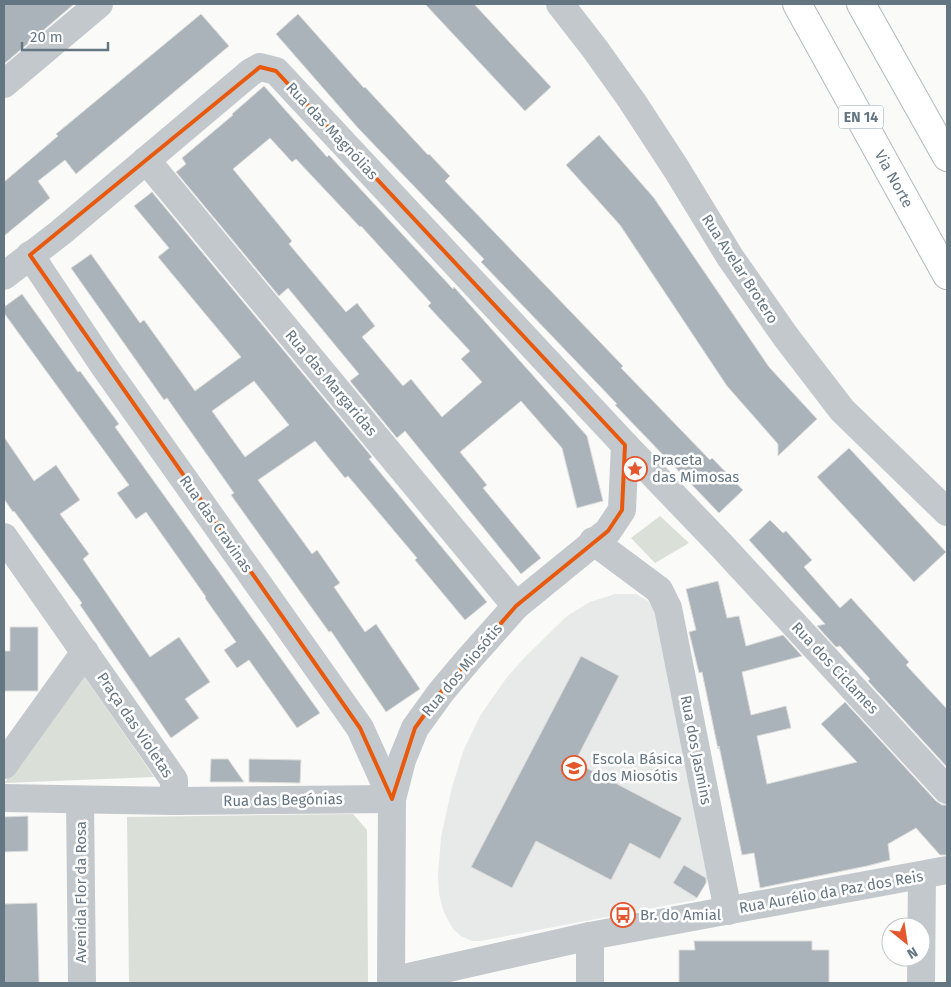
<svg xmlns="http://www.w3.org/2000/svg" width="951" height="987" viewBox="0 0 951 987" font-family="'Fira Sans',sans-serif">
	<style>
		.built { fill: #e8e9e9 }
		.green { fill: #dadfd7 }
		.building { fill: #aab3b9; stroke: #dcdcda; fill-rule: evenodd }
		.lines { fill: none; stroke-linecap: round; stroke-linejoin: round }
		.highway-casing { stroke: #b4b9bd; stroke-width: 30 }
		.minor { stroke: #c3c8cc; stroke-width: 28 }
		.highway { stroke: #fff; stroke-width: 28 }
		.marked { fill: none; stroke: #e8590c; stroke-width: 4; stroke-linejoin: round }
		.labels { text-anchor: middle; stroke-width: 5; stroke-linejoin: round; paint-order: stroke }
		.shield { fill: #fff; stroke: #939fa8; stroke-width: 1 }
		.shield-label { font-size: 14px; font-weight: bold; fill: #657683 }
		.street-label { font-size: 15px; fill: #657683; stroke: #fff }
		.poi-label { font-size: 15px; fill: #657683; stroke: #fff; text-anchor: start }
	</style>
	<rect width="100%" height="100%" fill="#fafaf8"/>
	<polygon class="built" points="615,594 636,594 648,601 658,616 708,880 695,900 481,941 472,941 461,936 454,930 449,922 443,910 439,894 438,876 441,837 452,787 464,749 480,716 507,677 524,658 567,616 590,602"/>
	<g class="green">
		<polygon points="660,516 689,543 655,563 631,538"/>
		<polygon points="84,676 154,777 4,783"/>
		<polygon points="353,814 367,830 368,983 129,983 127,817"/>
	</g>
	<g class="building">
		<polygon points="4,4 74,4 4,64"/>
		<polygon points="425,4 474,4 551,87 525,111"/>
		<polygon points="201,14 229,46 76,174 65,160 38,181 50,198 4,236 4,182 58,136 56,134"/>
		<polygon points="298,14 364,88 365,87 428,155 429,154 450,176 445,181 623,366 621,368 710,460 712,458 743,490 719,513 615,405 617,404 481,262 484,259 358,128 276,34"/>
		<path d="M 264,86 L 327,157 L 329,155 L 453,289 L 454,287 L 587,436 L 603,501 L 577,508 L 562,448 L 521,401 L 460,452 L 487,485 L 483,488 L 541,558 L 521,574 L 405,431 L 397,438 L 350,381 L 359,374 L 288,288 L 279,296 L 176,172 L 186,164 L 182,158 L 233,115 L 232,114 ZM 270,138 L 292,162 L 296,159 L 360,227 L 361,226 L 431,303 L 428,306 L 470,351 L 461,359 L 482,382 L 442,417 L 411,379 L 403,386 L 362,337 L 375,326 L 357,303 L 346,312 L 289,244 L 292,241 L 233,169 Z"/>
		<polygon points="599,135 654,198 769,367 817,419 778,456 778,444 727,386 620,225 566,165"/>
		<path d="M 152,192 L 372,457 L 369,459 L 487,602 L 465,620 L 415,560 L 417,558 L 348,476 L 345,478 L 315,441 L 258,480 L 312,554 L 317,550 L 340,583 L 334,587 L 365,632 L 376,624 L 420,689 L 386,712 L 331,631 L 329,632 L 231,495 L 234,493 L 167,398 L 164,400 L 71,268 L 91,254 L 140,323 L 144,320 L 195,391 L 241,357 L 158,257 L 169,248 L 134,206 ZM 254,381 L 289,425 L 245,457 L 212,411 Z"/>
		<polygon points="22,294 78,372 80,371 119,424 115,427 320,713 297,728 249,660 237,668 224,650 236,642 205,598 206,597 146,512 136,519 117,493 129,485 4,313 4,307"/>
		<polygon points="4,437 34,481 56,465 80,500 60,514 89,554 83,559 150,657 179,637 210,682 185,699 199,718 171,738 80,605 82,603 14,511 13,512 4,499"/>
		<polygon points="849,448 946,552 914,582 817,477"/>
		<polygon points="770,520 783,533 786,531 812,560 804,567 840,608 851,598 909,662 906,665 947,709 947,767 868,681 870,679 840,646 836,647 817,626 825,624 749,540"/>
		<polygon points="718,581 727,618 739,616 746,646 783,635 802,656 742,672 751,715 786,706 791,728 757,736 767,784 857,762 821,724 845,702 936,801 942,805 947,805 947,855 940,855 916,828 888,844 890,860 867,866 760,888 754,853 742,855 719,746 718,749 702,672 699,673 689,632 696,630 686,589"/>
		<polygon points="10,627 38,627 38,691 4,691 4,651 10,651"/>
		<polygon points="581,656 619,676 575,762 682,818 660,859 630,843 611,880 536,841 512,888 471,867"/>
		<polygon points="211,759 228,759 244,782 210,782"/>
		<polygon points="249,759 301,760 300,783 249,782"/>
		<polygon points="28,816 28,851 4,852 4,817"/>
		<polygon points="684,865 706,878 706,883 697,898 673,883"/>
		<polygon points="37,903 39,983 4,983 4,904"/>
		<polygon points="694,941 812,941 812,950 829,950 829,983 679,983 679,950 695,950"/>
	</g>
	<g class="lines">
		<defs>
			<g id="highway">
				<path id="s1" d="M 797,4 L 947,275"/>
				<polyline points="861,4 947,157"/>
			</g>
		</defs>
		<use href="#highway" class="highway-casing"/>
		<g class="minor">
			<polyline points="560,4 595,49 632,101 677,170 730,257 786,337 842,410 947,512"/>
			<polyline points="4,84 99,4"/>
			<polyline points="146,160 516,606"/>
			<polyline points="30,255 104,366 360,728 392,799"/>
			<polyline points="4,276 60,233 251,72 260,67 276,71 625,445 722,546 947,790"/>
			<polyline points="4,537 174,780 174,801"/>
			<polyline points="593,541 659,590 668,608 728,911"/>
			<polyline points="4,765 85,652"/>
			<polyline points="4,798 174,801 392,799"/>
			<polyline points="80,800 82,983"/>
			<polyline points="391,981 590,936 947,870"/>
			<polyline points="391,983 392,799 402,760 415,728 441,692 468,660 516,606 608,531 622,510 625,445"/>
			<polyline points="590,983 590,936"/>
			<polyline points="921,983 922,875"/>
		</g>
		<use href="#highway" class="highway"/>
	</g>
	<path class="marked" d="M 260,67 L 276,71 L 625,445 L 622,510 L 608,531 L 516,606 L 441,692 L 415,728 L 392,799 L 360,728 L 30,255 Z"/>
	<defs>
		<symbol id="sight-ring" viewBox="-11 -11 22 22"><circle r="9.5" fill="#fff" stroke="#e4572e" stroke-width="1.5"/><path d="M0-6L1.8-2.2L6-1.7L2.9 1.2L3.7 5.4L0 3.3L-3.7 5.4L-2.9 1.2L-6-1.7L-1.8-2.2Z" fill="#e4572e"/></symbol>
		<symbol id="school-ring" viewBox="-11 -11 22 22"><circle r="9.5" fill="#fff" stroke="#e4572e" stroke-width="1.5"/><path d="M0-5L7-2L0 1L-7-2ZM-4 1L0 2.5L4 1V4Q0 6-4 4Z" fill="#e4572e"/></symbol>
		<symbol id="bus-ring" viewBox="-11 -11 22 22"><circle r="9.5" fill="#fff" stroke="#e4572e" stroke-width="1.5"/><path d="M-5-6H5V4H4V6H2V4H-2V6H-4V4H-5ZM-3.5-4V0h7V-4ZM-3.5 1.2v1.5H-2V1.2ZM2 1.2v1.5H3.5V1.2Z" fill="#e4572e"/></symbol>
	</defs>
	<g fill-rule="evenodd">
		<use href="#sight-ring" x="621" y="455" width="28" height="28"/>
		<use href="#school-ring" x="560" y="754" width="28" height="28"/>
		<use href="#bus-ring" x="609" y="901" width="28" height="28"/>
	</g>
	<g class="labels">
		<rect class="shield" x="838.5" y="105.5" width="45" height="23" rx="4"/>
		<g class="shield-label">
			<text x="861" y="122">EN 14</text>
		</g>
		<g class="street-label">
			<text transform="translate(332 131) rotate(47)" y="5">Rua das Magnólias</text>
			<text dy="5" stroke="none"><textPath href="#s1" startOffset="200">Via Norte</textPath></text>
			<text transform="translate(740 269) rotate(57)" y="5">Rua Avelar Brotero</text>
			<text transform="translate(331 383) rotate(50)" y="5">Rua das Margaridas</text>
			<text transform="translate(216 524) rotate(55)" y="5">Rua das Cravinas</text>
			<text transform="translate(835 668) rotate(47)" y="5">Rua dos Ciclames</text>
			<text transform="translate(462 670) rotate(-50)" y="5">Rua dos Miosótis</text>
			<text transform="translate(135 725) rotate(56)" y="5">Praça das Violetas</text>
			<text transform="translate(696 750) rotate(79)" y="5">Rua dos Jasmins</text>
			<text transform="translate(283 800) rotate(-1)" y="5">Rua das Begónias</text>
			<text transform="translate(81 892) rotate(-90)" y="5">Avenida Flor da Rosa</text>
			<text transform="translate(831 892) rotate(-10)" y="5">Rua Aurélio da Paz dos Reis</text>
		</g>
		<g class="poi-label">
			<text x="652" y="465">Praceta<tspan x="652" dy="17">das Mimosas</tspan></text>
			<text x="592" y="764">Escola Básica<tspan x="592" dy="17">dos Miosótis</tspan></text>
			<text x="640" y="920">Br. do Amial</text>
		</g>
	</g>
	<rect width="951" height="987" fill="none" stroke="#657683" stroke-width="10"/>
	<g transform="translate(906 942) rotate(150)"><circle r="24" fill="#ffffff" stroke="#c1c8cd"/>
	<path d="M0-4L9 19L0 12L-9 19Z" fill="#e4572e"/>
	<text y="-8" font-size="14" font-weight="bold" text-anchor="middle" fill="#657683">N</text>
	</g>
	<path d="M22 42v8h86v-8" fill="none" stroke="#657683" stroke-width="2.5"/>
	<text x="30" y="42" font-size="15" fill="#657683" stroke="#ffffff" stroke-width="4" paint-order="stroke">20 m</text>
</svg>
